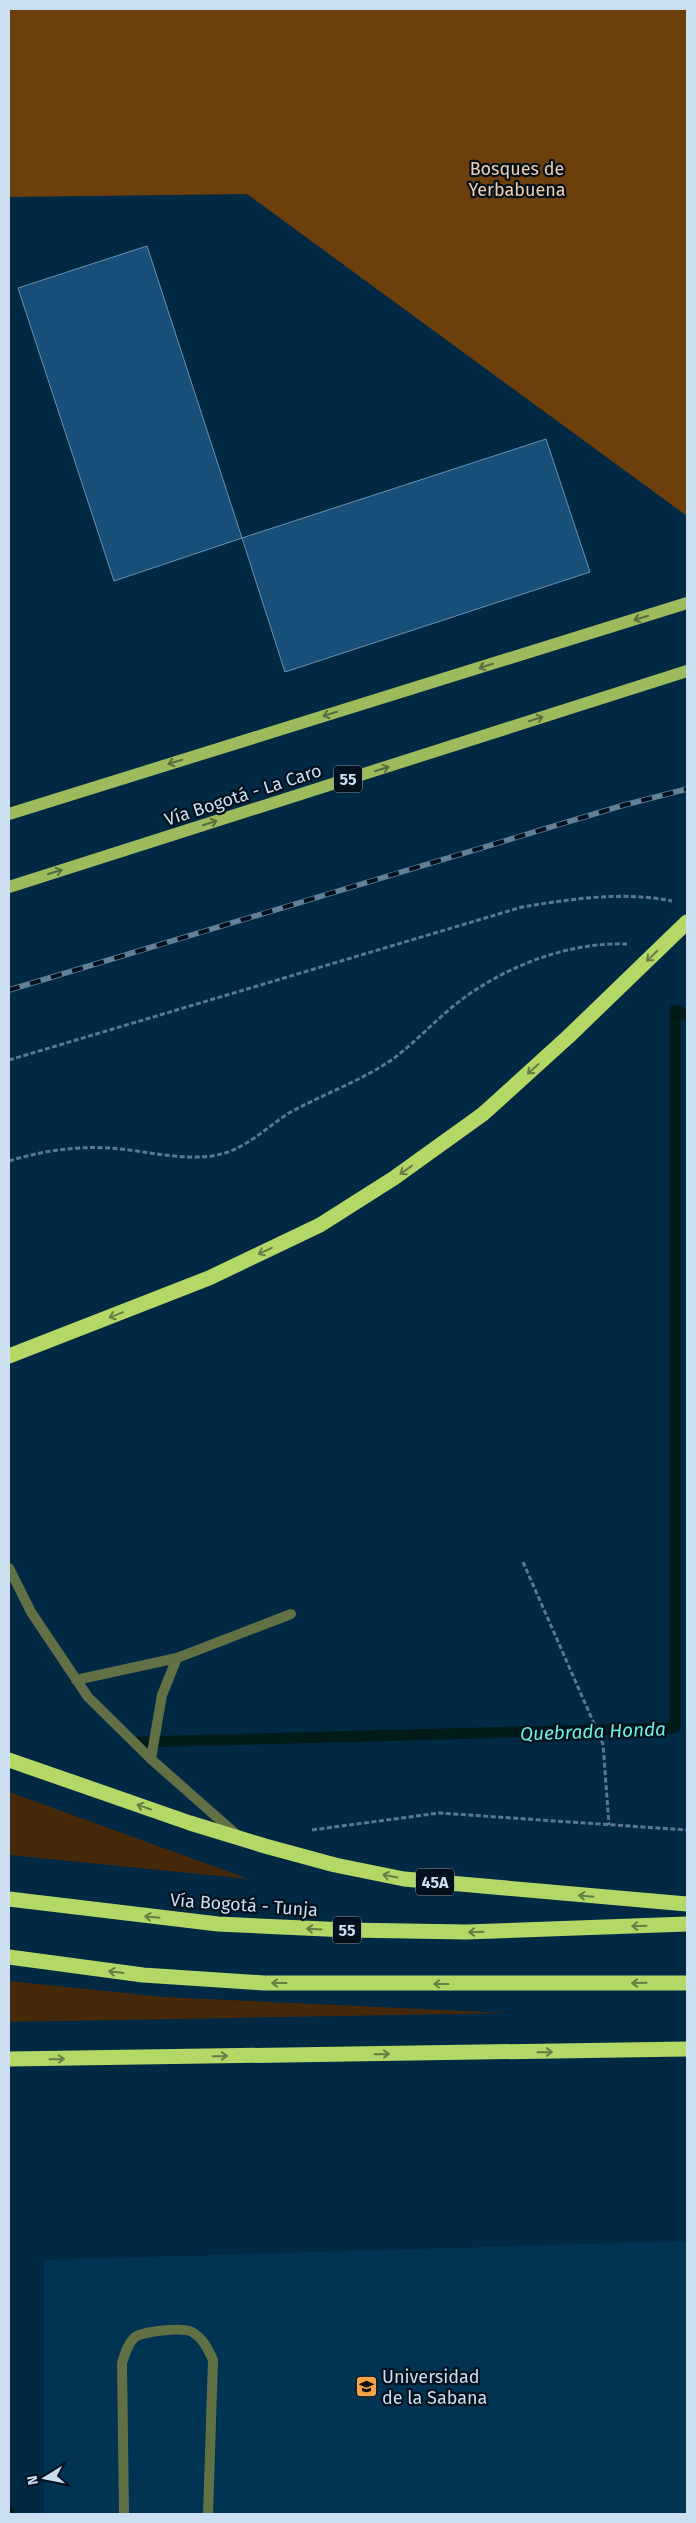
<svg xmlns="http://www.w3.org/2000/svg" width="696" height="2523" viewBox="0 0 696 2523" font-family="'Fira Sans',sans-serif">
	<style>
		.built { fill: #013353 }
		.green { fill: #46290a }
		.forest { fill: #6d400b }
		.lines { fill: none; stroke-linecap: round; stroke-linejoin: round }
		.stream { stroke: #001b18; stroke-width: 11 }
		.building { fill: #174f78; stroke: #6a91b2 }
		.path { stroke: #59788f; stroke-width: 3; stroke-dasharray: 5 2.5; stroke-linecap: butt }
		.lane { stroke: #617145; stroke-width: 10 }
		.primary { stroke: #9cbb5d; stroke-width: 12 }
		.highway { stroke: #b3d865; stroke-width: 15 }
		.rail-casing { stroke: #628197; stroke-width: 5.5 }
		.rail { stroke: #03111d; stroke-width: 4; stroke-dasharray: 11; stroke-linecap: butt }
		.highway-bridge { stroke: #b3d865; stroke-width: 15 }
		.oneway { stroke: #576e40 }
		.oneway2 { stroke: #647e45 }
		.labels { text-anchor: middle; stroke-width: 4.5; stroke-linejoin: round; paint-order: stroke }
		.shield { fill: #03111d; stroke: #8fa1b1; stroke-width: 1 }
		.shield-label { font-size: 16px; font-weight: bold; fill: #cbdff1 }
		.park-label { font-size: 18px; fill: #f8cda6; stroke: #03111d }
		.street-label { font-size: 18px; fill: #cbdff1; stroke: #03111d }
		.poi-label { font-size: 18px; fill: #cbdff1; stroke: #03111d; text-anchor: start }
		.water-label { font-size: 19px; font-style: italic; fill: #6df0df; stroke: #03111d }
	</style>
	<rect width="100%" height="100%" fill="#012944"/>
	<polygon class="built" points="687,2241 687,2514 44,2514 44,2260"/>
	<g class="green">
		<polygon points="9,1792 249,1879 9,1855"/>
		<polygon points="9,1981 164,1997 509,2013 9,2022"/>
	</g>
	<polygon class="forest" points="9,9 687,9 687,516 247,194 9,197"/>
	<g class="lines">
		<g class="stream">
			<polyline points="139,1742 675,1728 675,1010 687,1015"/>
			<polyline points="9,2512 9,2514"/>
		</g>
	</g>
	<g class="building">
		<polygon points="147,246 242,538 114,581 18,288"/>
		<polygon points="546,439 590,572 285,672 242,538"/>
	</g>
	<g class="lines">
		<g class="path">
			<path d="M 9,1060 L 522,907 C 571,899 622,891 672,901"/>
			<path d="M 9,1161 C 42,1151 74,1146 109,1148 C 146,1150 198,1166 233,1150 C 254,1141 270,1125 289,1113 C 323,1094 361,1081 393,1059 C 422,1037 446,1008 477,989 C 520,961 575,942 627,944"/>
			<polyline points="523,1562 603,1744 609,1825"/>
			<polyline points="312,1830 439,1813 687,1830"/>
		</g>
		<g class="lane">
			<polyline points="9,1568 31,1612 88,1697 151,1759 237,1835"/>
			<polyline points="76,1680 177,1658 291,1614"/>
			<polyline points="151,1759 162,1695 177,1658"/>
			<path d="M 124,2514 L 122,2363 C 125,2354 127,2345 134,2338 C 142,2331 183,2327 192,2332 C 203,2338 208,2349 213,2360 L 208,2514"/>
		</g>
		<g class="primary">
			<polyline points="9,814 687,603"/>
			<polyline points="9,887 687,671"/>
		</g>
		<g class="highway">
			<polyline points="9,1356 209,1278 320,1225 394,1178 483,1114 569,1036"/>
			<polyline points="9,1760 190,1823 265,1846 335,1865 404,1879 687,1904"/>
			<polyline points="9,1899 218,1924 347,1930 466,1932 687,1924"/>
			<polyline points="9,1957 143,1975 264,1983 687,1983"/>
			<polyline points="9,2059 687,2049"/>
		</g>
		<defs>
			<polyline id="rail" points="9,990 624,805 687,789"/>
		</defs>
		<use href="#rail" class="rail-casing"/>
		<use href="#rail" class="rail"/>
		<polyline class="highway-bridge" points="569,1036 687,922"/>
	</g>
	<defs><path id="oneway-shaft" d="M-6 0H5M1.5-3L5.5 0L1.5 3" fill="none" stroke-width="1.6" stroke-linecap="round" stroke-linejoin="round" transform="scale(1.25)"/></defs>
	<g class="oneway">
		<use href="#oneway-shaft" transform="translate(641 618) rotate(163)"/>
		<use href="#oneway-shaft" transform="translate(486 666) rotate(163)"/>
		<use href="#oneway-shaft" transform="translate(330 714) rotate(163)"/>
		<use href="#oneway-shaft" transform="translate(536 719) rotate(-18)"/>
		<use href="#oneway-shaft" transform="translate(175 762) rotate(163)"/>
		<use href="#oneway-shaft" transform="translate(382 769) rotate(-18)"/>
		<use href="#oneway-shaft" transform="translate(210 823) rotate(-18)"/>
		<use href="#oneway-shaft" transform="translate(55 872) rotate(-18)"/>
	</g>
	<g class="oneway2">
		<use href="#oneway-shaft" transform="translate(652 956) rotate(136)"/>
		<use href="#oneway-shaft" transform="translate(533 1069) rotate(138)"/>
		<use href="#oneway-shaft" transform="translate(406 1170) rotate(144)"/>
		<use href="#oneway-shaft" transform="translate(265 1251) rotate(155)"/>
		<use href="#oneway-shaft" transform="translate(116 1315) rotate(158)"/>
		<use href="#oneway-shaft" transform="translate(144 1807) rotate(-161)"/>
		<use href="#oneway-shaft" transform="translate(390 1876) rotate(-169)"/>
		<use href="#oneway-shaft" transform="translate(586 1896) rotate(-175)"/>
		<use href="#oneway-shaft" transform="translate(152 1917) rotate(-174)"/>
		<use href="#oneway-shaft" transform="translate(639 1926) rotate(178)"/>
		<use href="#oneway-shaft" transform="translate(314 1929) rotate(-177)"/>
		<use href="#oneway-shaft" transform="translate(476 1932) rotate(178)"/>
		<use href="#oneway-shaft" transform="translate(116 1972) rotate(-173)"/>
		<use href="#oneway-shaft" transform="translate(279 1983) rotate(-180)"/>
		<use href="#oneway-shaft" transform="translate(639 1983) rotate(179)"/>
		<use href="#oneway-shaft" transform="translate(441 1984) rotate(-180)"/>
		<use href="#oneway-shaft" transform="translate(545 2052) rotate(-1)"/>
		<use href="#oneway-shaft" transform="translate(382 2054) rotate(-1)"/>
		<use href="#oneway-shaft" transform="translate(220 2056) rotate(-1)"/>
		<use href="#oneway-shaft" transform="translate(57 2059) rotate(-1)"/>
	</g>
	<defs>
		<symbol id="university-square" viewBox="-11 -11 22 22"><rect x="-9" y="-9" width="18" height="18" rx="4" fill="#f6a248" stroke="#03111d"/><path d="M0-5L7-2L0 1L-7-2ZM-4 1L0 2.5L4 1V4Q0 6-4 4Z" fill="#111"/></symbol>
	</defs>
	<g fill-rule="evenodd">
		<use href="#university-square" x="354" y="2374" width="25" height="25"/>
	</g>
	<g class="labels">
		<g class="shield">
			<rect x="334" y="765.5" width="28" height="27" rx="4"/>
			<rect x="416" y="1868.5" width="38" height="27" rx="4"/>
			<rect x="333" y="1916.5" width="28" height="27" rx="4"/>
		</g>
		<g class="shield-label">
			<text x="348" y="785">55</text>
			<text x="435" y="1888">45A</text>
			<text x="347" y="1936">55</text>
		</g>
		<g class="park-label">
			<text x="517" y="175">Bosques de<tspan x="517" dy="21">Yerbabuena</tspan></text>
		</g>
		<g class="street-label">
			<text transform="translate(243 795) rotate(-18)" y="6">Vía Bogotá - La Caro</text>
			<text transform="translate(244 1905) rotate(4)" y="6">Vía Bogotá - Tunja</text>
		</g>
		<g class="poi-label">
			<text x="382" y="2383">Universidad<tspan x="382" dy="21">de la Sabana</tspan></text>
		</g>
		<g class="water-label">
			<text transform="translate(593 1731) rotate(-2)" y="7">Quebrada Honda</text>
		</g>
	</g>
	<rect width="696" height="2523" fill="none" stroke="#cbdff1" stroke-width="20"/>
	<g transform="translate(45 2478) rotate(260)" stroke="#03111d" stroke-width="4" paint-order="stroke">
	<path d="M0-4L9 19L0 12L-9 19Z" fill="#cbdff1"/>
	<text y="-8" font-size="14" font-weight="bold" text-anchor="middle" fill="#cbdff1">N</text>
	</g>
</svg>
